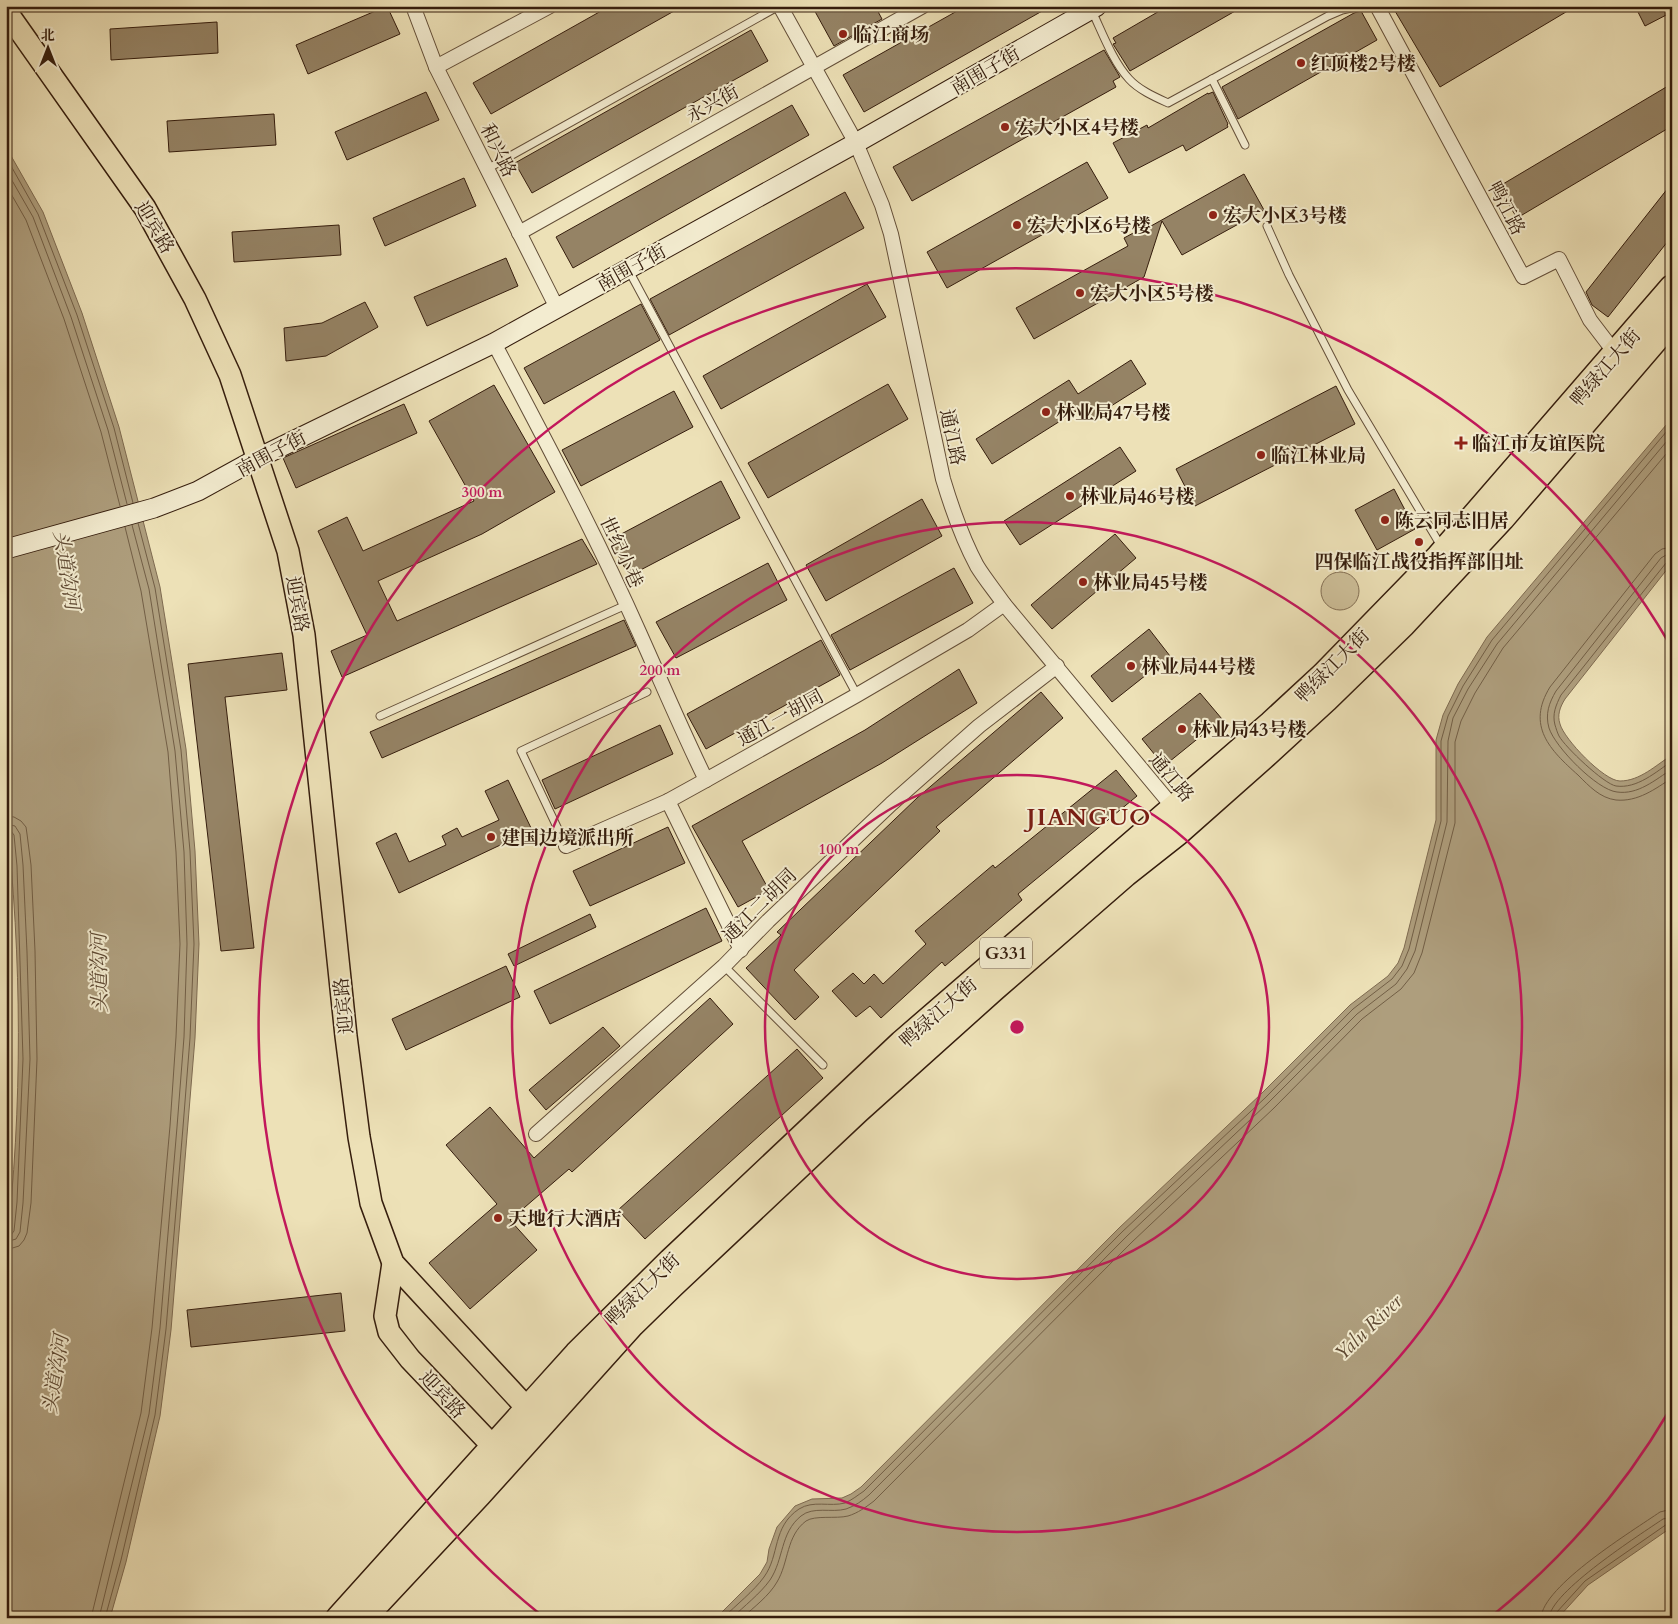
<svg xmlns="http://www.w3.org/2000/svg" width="1678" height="1624" viewBox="0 0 1678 1624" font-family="Cardo,'Noto Serif SC',serif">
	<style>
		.green { fill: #cec09a; stroke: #826e54 }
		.water { fill: #ae9e7d; stroke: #7e6a50 }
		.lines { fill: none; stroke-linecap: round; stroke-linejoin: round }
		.shore { stroke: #725e45; stroke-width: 1 }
		.building { fill: #958365; stroke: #351d0d }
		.lane-casing { stroke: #634e38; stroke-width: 9 }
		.street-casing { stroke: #634e38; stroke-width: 16 }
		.secondary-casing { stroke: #351d0d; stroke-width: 21 }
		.primary-casing { stroke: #351d0d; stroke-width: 24 }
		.highway-casing { stroke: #351d0d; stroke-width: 28 }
		.lane { stroke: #f3ecd0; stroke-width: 7 }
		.street { stroke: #f3ecd0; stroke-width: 14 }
		.secondary { stroke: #f3ecd0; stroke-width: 19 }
		.primary { stroke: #ede1b7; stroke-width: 21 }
		.highway { stroke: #ede1b7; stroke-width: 25 }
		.ring { fill: none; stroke: #c2185b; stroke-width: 2.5 }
		.poi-dot { fill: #8f2418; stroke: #f3ecd0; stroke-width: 2 }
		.labels { text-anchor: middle; stroke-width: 4; stroke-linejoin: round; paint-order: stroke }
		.shield { fill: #f3ecd0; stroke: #6e5b48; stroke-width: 1 }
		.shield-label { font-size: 18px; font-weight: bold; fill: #351d0d }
		.poi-label { font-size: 19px; font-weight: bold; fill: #351d0d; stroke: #f3ecd0; text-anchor: start }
		.street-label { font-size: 19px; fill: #351d0d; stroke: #f3ecd0 }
		.water-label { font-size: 20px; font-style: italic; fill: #5f4a34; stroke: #f3ecd0 }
		.district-label { font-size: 24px; font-weight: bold; letter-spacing: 1px; fill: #7a1f14; stroke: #f3ecd0 }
		.centre { fill: #c2185b; stroke: #f3ecd0; stroke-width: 2.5 }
		.ring-label { font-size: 15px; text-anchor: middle; font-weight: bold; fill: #c2185b; stroke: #f3ecd0; stroke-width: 4; stroke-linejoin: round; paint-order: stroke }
	</style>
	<rect width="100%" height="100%" fill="#ede1b7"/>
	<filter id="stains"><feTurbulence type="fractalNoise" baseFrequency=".004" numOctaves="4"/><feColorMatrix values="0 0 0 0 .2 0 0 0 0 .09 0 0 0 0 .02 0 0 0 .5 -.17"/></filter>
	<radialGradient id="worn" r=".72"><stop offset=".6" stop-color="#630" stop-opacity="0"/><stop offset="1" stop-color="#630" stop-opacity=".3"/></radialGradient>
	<circle class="green" cx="1340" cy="591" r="19"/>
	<g class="water">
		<path d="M 6,147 L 43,212 L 82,313 L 119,427 L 160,587 L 186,749 L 195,851 L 199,944 L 195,1038 L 171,1330 L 160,1416 L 126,1562 L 110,1618 L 6,1618 L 6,1251 C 23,1107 22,958 6,813 Z"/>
		<path d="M 1672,418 L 1672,563 L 1565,699 C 1560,707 1557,715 1560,724 C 1564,739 1604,781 1620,781 C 1640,781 1656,765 1672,755 L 1672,1527 L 1588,1585 L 1558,1618 L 716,1618 L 760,1574 L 767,1562 L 769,1549 L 777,1527 L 795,1506 L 812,1499 L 842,1498 L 851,1494 L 861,1487 L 1119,1228 L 1261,1094 L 1350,1005 L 1388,976 L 1398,963 L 1404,948 L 1436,820 L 1436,740 L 1443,715 L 1458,684 L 1487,637 Z"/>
	</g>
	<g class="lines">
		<g class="shore">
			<polyline points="6,157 38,214 77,315 114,428 133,503"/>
			<polyline points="6,170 33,217 71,317 108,430 127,504"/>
			<polyline points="6,185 26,220 64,319 101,432 120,506"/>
			<path d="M 1672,547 L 1662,549 L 1655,554 L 1550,687 C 1526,726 1550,750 1578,775 C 1589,786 1600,798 1616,800 C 1638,802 1655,789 1672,778"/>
			<path d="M 1672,554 L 1666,555 L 1661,558 L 1556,691 C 1549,703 1545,714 1549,728 C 1555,747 1597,790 1617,792 C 1638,795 1655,780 1672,769"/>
			<path d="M 1672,560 L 1666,563 L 1561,695 C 1556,705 1552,714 1555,725 C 1556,728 1557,732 1559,736 C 1565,747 1604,784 1616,786 C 1637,789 1656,772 1672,761"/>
			<polyline points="6,816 14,817 21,821 26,827 27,834 31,865 35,951 37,1059 31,1203 27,1233 24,1240 19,1246 6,1250"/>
			<polyline points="6,824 15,826 20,834 23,865 27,952 30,1059 23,1203 20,1232 16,1239 6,1242"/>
			<polyline points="6,830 11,831 14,835 17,866 23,1059 17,1202 14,1231 11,1235 6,1236"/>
			<polyline points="91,1618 141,1413 152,1328 170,1126 176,1037 180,944 176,852 168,752 141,591 125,527"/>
			<polyline points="99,1618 149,1414 160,1328 177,1127 184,1037 187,944 184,852 175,751 149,589 132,525"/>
			<polyline points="105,1618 121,1560 155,1415 166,1329 183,1127 190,1038 194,944 190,851 181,750 155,588 138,523"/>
			<path d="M 723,1618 C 736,1605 754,1591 764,1577 C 780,1555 772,1527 799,1509 C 813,1500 830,1507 845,1503 C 852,1500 858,1495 864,1491 L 1122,1232 L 1265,1098 L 1353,1009 L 1392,979 L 1402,966 L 1409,949 L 1441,821 L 1441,741 L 1448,716 L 1463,686 L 1492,640 L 1672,425"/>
			<path d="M 732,1618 C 744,1606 760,1594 770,1580 C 784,1559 780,1533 801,1516 C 813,1506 832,1513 846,1509 C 855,1506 862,1501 869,1495 L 1127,1236 L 1269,1102 L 1357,1014 L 1396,984 L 1407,969 L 1415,951 L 1447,822 L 1448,741 L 1453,718 L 1468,689 L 1497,644 L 1672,435"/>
			<path d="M 742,1618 C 754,1607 769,1596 777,1582 C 789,1562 786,1536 806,1521 C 815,1515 836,1519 848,1516 C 858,1513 866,1507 874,1501 L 1132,1242 L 1274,1108 L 1362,1019 L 1401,989 L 1414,973 L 1422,953 L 1455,823 L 1455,742 L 1461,721 L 1475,693 L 1503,648 L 1672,447"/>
			<path d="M 1541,1618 C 1542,1586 1634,1530 1660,1512 L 1672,1509"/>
			<path d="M 1549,1618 C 1550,1592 1641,1534 1663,1519 L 1672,1517"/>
			<polyline points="1555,1618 1556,1613 1585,1581 1667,1524 1672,1523"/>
		</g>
	</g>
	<g class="building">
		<polygon points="387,6 400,34 308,74 296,45"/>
		<polygon points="610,6 683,6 491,114 473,83"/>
		<polygon points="812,6 875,6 882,19 834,46"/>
		<polygon points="966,6 1051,6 864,112 843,75"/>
		<polygon points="1168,6 1244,6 1130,71 1113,44 1116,43 1113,38"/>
		<polygon points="1403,6 1576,6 1440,87 1395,11"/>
		<polygon points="1635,6 1672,6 1672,12 1645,26"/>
		<polygon points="1361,11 1377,40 1238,119 1222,87 1354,13"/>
		<polygon points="217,22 218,53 111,60 110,29"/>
		<polygon points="751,30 768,61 532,193 515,163"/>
		<polygon points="1104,50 1120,77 1113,81 1116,87 912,201 893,167"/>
		<polygon points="1668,86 1672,93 1672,126 1517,218 1498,187"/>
		<polygon points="426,92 439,120 347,160 335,132"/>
		<polygon points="1213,92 1228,124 1227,125 1228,127 1186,151 1183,145 1129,173 1113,143 1147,125 1148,128 1208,93 1208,94"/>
		<polygon points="792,105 809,135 573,268 556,237"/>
		<polygon points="274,114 276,145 169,152 167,121"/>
		<polygon points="1087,162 1108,198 947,288 927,252"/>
		<polygon points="1244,174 1264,210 1182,255 1162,221 1144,277 1034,339 1016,308 1128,246 1124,238 1150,224 1151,226"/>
		<polygon points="464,178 476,206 385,246 373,218"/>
		<polygon points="1672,183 1672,236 1608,317 1592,305 1586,292"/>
		<polygon points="845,192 864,228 669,335 650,299"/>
		<polygon points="339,225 341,255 234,262 232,232"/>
		<polygon points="506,258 518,286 427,326 414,297"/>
		<polygon points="867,284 886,317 721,409 703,376"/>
		<polygon points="365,302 378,327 326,356 286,361 284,328 322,323"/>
		<polygon points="641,304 660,340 544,404 524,368"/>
		<polygon points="1131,360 1146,384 1092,418 1084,406 992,464 976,439 1069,380 1078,394"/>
		<polygon points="888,384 908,419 768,498 748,463"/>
		<polygon points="494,385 555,492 482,534 378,581 397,621 582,539 597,564 342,677 331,651 367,635 318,531 347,517 363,551 474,501 429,421"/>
		<polygon points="1336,386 1355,424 1195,506 1176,469"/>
		<polygon points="674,391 693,427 581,486 562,450"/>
		<polygon points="404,404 417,433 296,488 283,458"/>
		<polygon points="1120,447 1136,471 1020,545 1004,521"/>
		<polygon points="721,481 740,518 629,576 610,540"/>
		<polygon points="1394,489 1415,529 1377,550 1355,510"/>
		<polygon points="922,499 942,536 826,601 806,565"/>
		<polygon points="1115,534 1136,558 1052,629 1031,605"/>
		<polygon points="768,563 787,600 676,658 656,622"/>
		<polygon points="954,568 973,603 850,670 831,635"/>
		<polygon points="624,620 636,646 382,758 370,732"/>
		<polygon points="1149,629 1170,656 1112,702 1091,676"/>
		<polygon points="821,640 840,675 706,749 687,714"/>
		<polygon points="282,653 287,690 225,697 254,948 221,951 188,664"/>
		<polygon points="959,669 977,703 882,763 742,841 769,890 738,907 692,826 865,730"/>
		<polygon points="1041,692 1063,718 936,827 940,831 794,970 819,997 795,1020 746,968 781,935 777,932 917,798"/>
		<polygon points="1200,693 1222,719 1164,766 1142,739"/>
		<polygon points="660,725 673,754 555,809 542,780"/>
		<polygon points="1116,770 1137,796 1018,894 1022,900 945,966 942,962 881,1018 870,1006 856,1017 832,991 853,973 864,984 874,974 883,984 926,944 915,931 993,865 995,868"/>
		<polygon points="508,780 532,830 399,893 376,843 396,833 409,862 446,845 442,836 457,828 462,837 499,820 485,791"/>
		<polygon points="668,827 685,863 590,906 573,871"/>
		<polygon points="706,908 722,941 550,1024 534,991"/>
		<polygon points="590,914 596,927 514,966 508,954"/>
		<polygon points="506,966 520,997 406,1050 392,1019"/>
		<polygon points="710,998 733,1024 572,1172 569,1169 510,1220 537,1250 470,1309 429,1263 497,1204 446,1145 490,1107 534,1158"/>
		<polygon points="603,1027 620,1046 546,1110 529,1090"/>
		<polygon points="797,1049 823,1078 645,1239 618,1210"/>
		<polygon points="341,1293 345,1331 191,1347 187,1310"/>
	</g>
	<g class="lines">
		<defs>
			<g id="lane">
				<path d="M 1092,11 C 1102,32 1113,62 1129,79 C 1139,90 1155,97 1168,103 L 1328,16 L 1342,10 L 1360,6"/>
				<polyline points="1212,79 1245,145"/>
				<polyline points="487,169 779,6"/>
				<polyline points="1267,226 1289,275 1348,390 1441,546"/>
				<polyline points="628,269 857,695"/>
				<polyline points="380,716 626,605"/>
				<polyline points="566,846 521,751 647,692"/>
				<polyline points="724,966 823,1065"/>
			</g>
			<g id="street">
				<polyline points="413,6 436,67 557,308"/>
				<path d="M 780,6 L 856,143 L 882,205 L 891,234 L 943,479 C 952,509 962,538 977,566 C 985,579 995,591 1004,604 L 1178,813"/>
				<polyline points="1377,6 1523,277 1559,259 1590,320 1619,358"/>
				<polyline points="436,67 550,6"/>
				<polyline points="519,233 923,6"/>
				<path d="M 494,343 C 544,438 595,533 639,632 C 661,681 682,731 706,780"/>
				<polyline points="668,801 741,950"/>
				<polyline points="566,846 668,801 706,780 857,695 968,630 1004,604"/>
				<polyline points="536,1134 724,966 768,921 891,804 979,726 1057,666"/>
			</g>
			<polyline id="secondary" points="6,549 154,508 198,491 258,458 494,343 856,143 1097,6"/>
			<g id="primary">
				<polyline points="6,11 145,208 195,299 230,375 288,551 304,635 346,1036 359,1137 371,1203 393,1263 538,1420"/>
				<polyline points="393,1263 385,1316 389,1332 410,1359 505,1459"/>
			</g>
			<g id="highway">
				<polyline points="339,1618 577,1354 671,1261 902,1043 1271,724 1324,675 1439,557 1672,288"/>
				<polyline points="363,1618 479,1494 632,1324 672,1285 858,1110 994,988 1125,874 1177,833 1265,755 1326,699 1403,624 1502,518 1672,320"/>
			</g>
		</defs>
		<use href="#lane" class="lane-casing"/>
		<use href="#street" class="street-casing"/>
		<use href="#secondary" class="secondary-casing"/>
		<use href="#primary" class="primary-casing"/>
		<use href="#highway" class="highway-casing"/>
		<use href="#lane" class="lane"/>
		<use href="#street" class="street"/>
		<use href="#secondary" class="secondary"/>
		<use href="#primary" class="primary"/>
		<use href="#highway" class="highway"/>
	</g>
	<g class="ring">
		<circle cx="1017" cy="1027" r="252"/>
		<circle cx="1017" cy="1027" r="505"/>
		<path d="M1669 1411A757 757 0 0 1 1493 1615M541 1615A757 757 0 1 1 1669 643"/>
	</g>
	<g class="poi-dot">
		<circle cx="843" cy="34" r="5"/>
		<circle cx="1301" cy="63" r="5"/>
		<circle cx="1005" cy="127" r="5"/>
		<circle cx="1213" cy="215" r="5"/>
		<circle cx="1017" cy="225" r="5"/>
		<circle cx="1080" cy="293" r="5"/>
		<circle cx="1046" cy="412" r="5"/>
		<path d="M1458.5 435.5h5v5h5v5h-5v5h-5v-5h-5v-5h5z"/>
		<circle cx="1261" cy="455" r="5"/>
		<circle cx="1070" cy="496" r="5"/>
		<circle cx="1385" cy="520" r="5"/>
		<circle cx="1419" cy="542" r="5"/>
		<circle cx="1083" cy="582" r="5"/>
		<circle cx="1131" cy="666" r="5"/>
		<circle cx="1182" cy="729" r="5"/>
		<circle cx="491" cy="837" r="5"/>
		<circle cx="498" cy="1218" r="5"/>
	</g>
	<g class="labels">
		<rect class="shield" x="980" y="937.5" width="52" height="31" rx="4"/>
		<g class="shield-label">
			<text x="1006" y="959">G331</text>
		</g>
		<g class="poi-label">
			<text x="853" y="41">临江商场</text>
			<text x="1311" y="70">红顶楼2号楼</text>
			<text x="1015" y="134">宏大小区4号楼</text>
			<text x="1223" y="222">宏大小区3号楼</text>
			<text x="1027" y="232">宏大小区6号楼</text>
			<text x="1090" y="300">宏大小区5号楼</text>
			<text x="1056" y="419">林业局47号楼</text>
			<text x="1472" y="450">临江市友谊医院</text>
			<text x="1271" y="462">临江林业局</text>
			<text x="1080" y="503">林业局46号楼</text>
			<text x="1395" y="527">陈云同志旧居</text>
			<text x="1419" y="568" text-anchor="middle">四保临江战役指挥部旧址</text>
			<text x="1093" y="589">林业局45号楼</text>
			<text x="1141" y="673">林业局44号楼</text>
			<text x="1192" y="736">林业局43号楼</text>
			<text x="501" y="844">建国边境派出所</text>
			<text x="508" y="1225">天地行大酒店</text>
		</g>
		<g class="street-label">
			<text transform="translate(985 70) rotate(-30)" y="7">南围子街</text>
			<text transform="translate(712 103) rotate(-29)" y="7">永兴街</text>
			<text transform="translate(499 150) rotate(64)" y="7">和兴路</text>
			<text transform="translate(1507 208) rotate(62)" y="7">鸭江路</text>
			<text transform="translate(155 227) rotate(59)" y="7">迎宾路</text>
			<text transform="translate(631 267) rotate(-29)" y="7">南围子街</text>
			<text transform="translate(1605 367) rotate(-49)" y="7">鸭绿江大街</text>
			<text transform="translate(953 437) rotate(78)" y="7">通江路</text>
			<text transform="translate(271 453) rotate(-28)" y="7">南围子街</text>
			<text transform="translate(622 552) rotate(65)" y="7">世纪小巷</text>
			<text transform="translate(298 604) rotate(80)" y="7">迎宾路</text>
			<text transform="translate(1332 665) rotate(-45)" y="7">鸭绿江大街</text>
			<text transform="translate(780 717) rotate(-29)" y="7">通江一胡同</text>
			<text transform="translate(1172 777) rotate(50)" y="7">通江路</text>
			<text transform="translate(759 905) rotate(-45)" y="7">通江二胡同</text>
			<text transform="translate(343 1006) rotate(-96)" y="7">迎宾路</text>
			<text transform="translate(938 1012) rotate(-41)" y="7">鸭绿江大街</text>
			<text transform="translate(642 1289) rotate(-44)" y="7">鸭绿江大街</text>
			<text transform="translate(443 1394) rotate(47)" y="7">迎宾路</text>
		</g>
		<g class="water-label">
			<text transform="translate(67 570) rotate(81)" y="7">头道沟河</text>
			<text transform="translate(99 973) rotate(-91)" y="7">头道沟河</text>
			<text transform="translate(1368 1327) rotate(-44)" y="7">Yalu River</text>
			<text transform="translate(55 1374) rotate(-81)" y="7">头道沟河</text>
		</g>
		<g class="district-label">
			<text x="1089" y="825">JIANGUO</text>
		</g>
	</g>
	<circle cx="1017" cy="1027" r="8" class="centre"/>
	<g class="ring-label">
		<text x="482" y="497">300 m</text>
		<text x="660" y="675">200 m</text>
		<text x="839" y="854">100 m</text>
	</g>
	<rect width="1678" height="1624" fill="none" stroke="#ede1b7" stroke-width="25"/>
	<rect x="8" y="8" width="1663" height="1609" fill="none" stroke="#351d0d" stroke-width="2.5"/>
	<rect x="12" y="12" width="1653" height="1599" fill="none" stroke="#351d0d"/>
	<g transform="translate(48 48)" stroke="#f3ecd0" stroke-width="4" paint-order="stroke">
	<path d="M0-4L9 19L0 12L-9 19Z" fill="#351d0d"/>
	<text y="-8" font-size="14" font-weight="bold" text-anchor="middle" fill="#351d0d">北</text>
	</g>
	<rect width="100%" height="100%" filter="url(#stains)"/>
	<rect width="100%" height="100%" fill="url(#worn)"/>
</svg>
